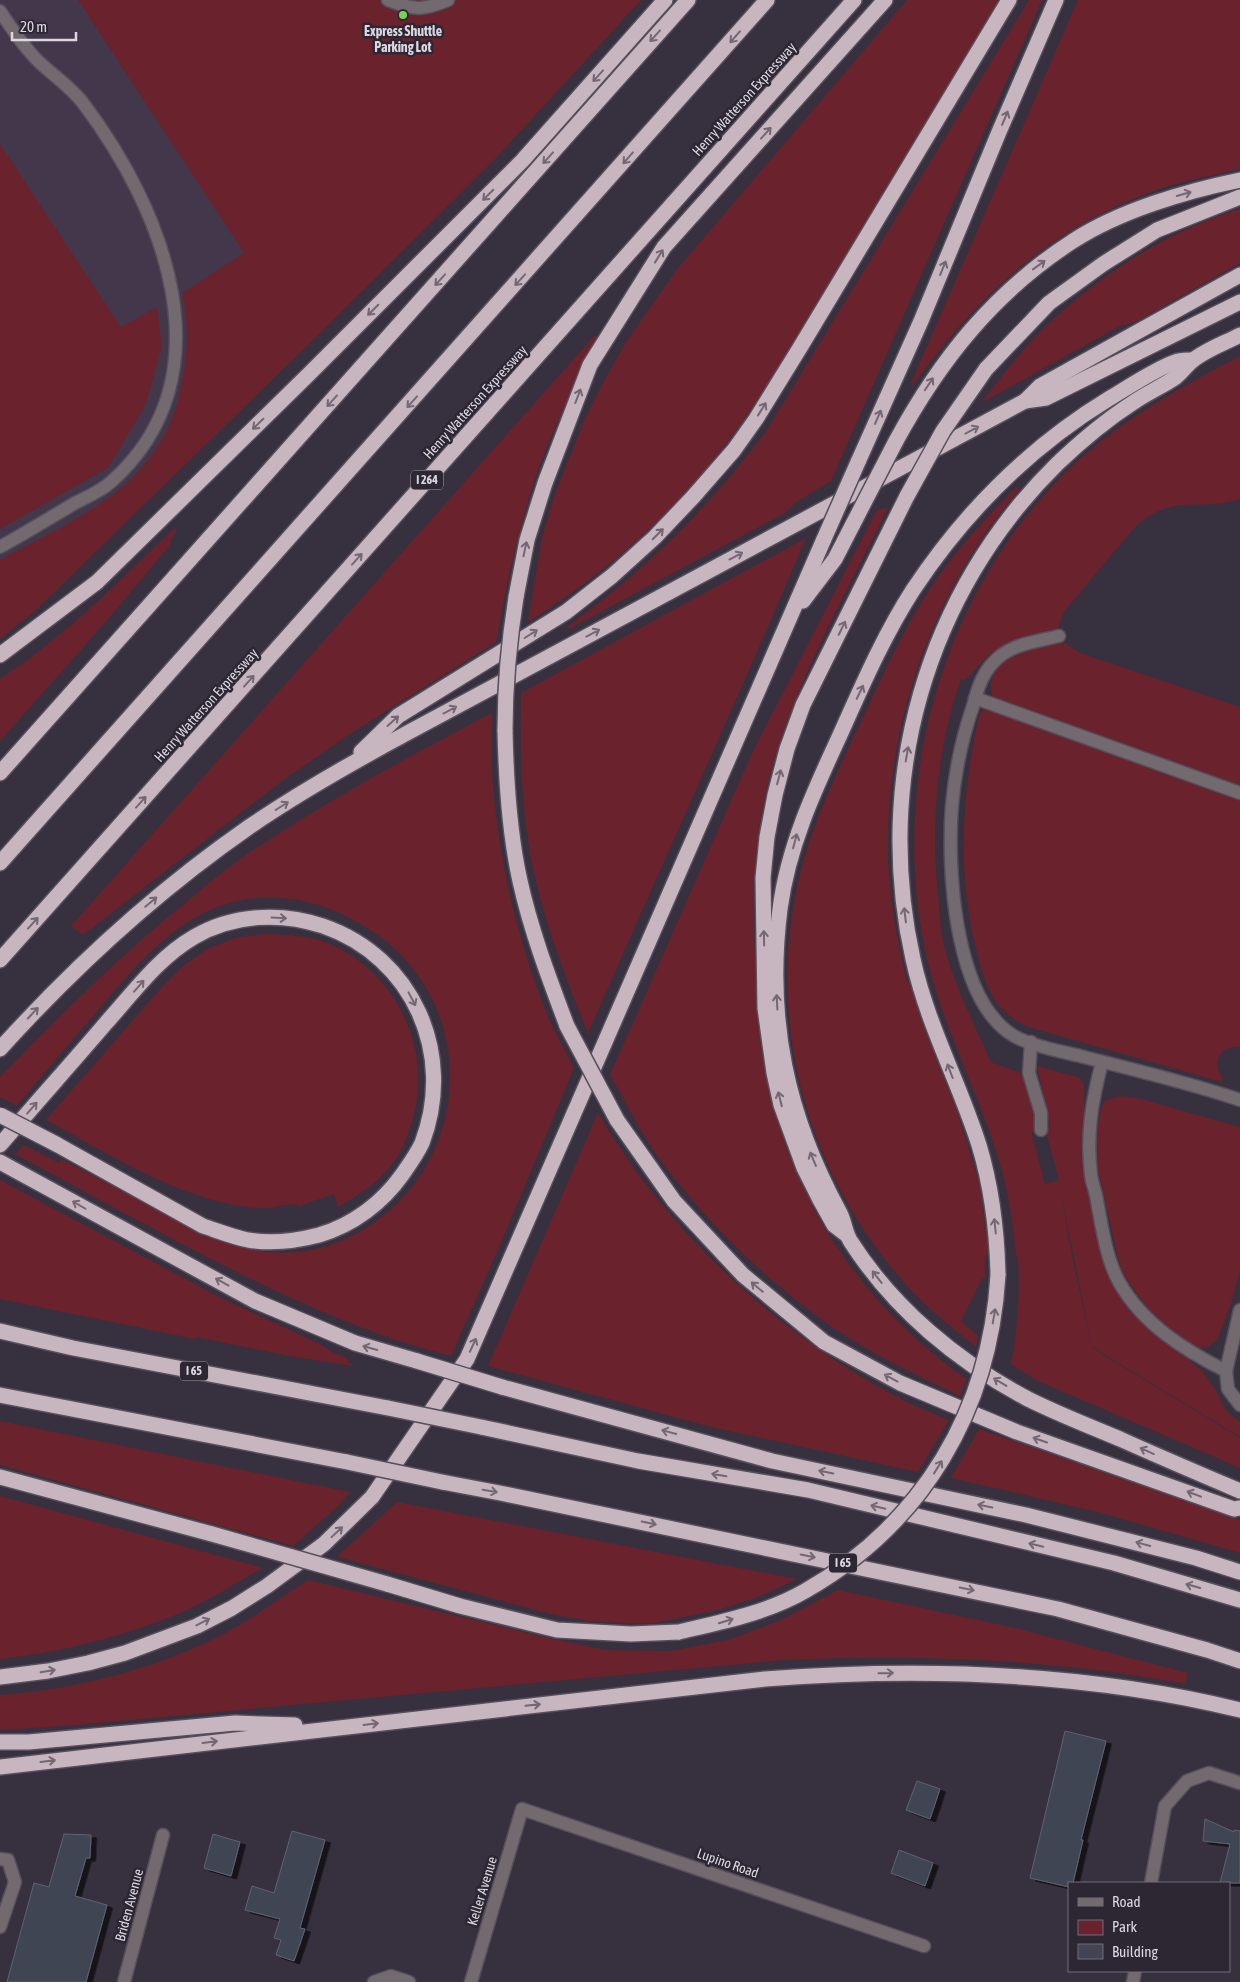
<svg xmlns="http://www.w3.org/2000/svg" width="1240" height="1982" viewBox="0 0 1240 1982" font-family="'Asap Condensed',sans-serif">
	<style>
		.built { fill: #42374b }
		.green { fill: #6a232c }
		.building { fill: #404453; stroke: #5f6372; filter: url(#shadow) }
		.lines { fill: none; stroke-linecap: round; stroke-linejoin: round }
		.minor-casing { stroke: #554e5b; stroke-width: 15 }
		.highway-casing { stroke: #554e5b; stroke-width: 18 }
		.minor { stroke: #726a6f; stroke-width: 12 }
		.highway { stroke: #c7b5c0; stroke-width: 15 }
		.highway-bridge-casing { stroke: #554e5b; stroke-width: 18; stroke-linecap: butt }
		.highway-bridge { stroke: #c7b5c0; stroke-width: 15 }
		.oneway { stroke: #726773 }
		.poi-dot { fill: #7ad157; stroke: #2d2734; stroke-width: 2 }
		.labels { text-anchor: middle; stroke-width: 5; stroke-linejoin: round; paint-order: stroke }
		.shield { fill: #2d2734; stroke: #a8a2ac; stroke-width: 1 }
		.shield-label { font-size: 12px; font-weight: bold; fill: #dcd7e0 }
		.poi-label { font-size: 14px; font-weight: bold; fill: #dcd7e0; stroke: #2d2734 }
		.street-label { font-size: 14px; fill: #dcd7e0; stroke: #2d2734 }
	</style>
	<defs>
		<filter id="shadow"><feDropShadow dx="5.5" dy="3" stdDeviation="0" flood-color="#0009"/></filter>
	</defs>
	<rect width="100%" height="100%" fill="#37303e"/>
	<polygon class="built" points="0,0 619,0 103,534 0,591"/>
	<g class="green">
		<path d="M 78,0 L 641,0 L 497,157 L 305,348 L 34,612 L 0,639 L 0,560 C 82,515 163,486 182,383 C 188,352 189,324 182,293 L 244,253 Z"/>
		<path d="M 907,0 L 999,0 C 950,83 899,165 850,248 C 815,305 784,363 746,417 C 688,499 613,570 528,622 L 542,538 L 554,497 L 584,421 L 604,381 L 626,342 L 678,268 Z"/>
		<path d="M 1029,0 L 1042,0 L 831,481 L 798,501 L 785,513 L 569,629 L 568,626 C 644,572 709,507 765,433 Z"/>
		<path d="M 1078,0 L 1240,0 L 1240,169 C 1209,176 1178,182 1148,193 C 1045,232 977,297 913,385 L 911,383 Z"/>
		<polygon points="0,144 121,327 157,307 162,347 145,406 108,468 0,529"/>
		<path d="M 1240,209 L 1240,263 L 1139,320 L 1130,324 L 1122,325 L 981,403 C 999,380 1017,356 1037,335 C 1093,279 1164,232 1240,209 Z"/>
		<path d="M 595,335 L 600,338 C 579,379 557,419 541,462 C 520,520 507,581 496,642 L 347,736 L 282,781 L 83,935 L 71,926 Z"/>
		<path d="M 1240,356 L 1240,499 C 1196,513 1174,491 1134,528 L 1072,602 L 1063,613 L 1058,630 L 1012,642 L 990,654 L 965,680 L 961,679 C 936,751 930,829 939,904 C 940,920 941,937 946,953 C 957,991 975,1026 991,1062 L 1021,1073 L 1035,1109 L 1035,1124 L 1032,1135 L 1045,1184 L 1059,1180 L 1046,1132 L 1050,1126 L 1037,1066 L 1078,1077 L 1084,1083 L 1085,1176 L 1101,1255 L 1108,1275 L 1115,1290 L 1149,1327 L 1202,1371 L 1215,1389 L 1226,1411 L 1240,1422 L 1240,1437 L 1092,1347 L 1061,1193 L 1072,1256 L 1092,1348 L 1240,1438 L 1240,1468 L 1036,1380 L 1011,1364 C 1018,1328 1020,1294 1018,1257 L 1016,1256 C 1013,1219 1007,1183 995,1148 C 974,1083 941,1022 926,954 C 889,784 941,596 1065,473 C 1116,423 1177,389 1240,356 Z"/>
		<path d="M 1017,486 L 1020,489 C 932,591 885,724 888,858 C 890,900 897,941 907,981 L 909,981 L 920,1017 L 959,1117 L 979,1182 L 989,1251 L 985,1259 L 985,1278 L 982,1279 L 961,1321 L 978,1336 L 976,1347 C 953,1328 929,1310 909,1288 C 806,1174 763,1020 801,870 C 814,820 836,775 858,728 C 880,682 900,635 928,592 C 953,553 985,519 1017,486 Z"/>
		<path d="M 888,508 C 845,596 794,683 769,779 C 754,837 752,898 755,957 C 756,991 757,1026 763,1059 C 784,1188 859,1305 967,1379 L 960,1396 C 920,1377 880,1358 843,1334 C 771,1286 707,1224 656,1154 C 639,1129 625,1101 610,1075 L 753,751 L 877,510 Z"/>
		<path d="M 174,528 L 177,531 L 170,540 L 171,542 L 170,545 L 104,624 L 0,741 L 0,679 C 65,636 119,582 174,528 Z"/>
		<path d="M 806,538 C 736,704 660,868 588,1034 C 567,980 545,925 533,868 C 521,811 520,751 521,693 Z"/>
		<path d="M 1062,641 L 1080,653 L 1240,707 L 1240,788 L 992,698 C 992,694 991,690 991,686 C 992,651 1036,646 1062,641 Z"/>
		<path d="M 984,710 L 996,712 L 1240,798 L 1240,1047 C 1220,1045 1210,1063 1223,1079 L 1222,1082 L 1032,1028 C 1024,1025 1015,1021 1009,1015 C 989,999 983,976 977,952 C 956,872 962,791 980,712 Z"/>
		<path d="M 492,713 C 492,733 491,754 492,774 C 498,856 516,937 547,1014 C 555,1033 565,1050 574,1068 L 501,1243 L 451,1356 C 433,1351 414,1346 396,1340 C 263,1294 139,1220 15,1154 L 24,1145 L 59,1163 L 61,1159 C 86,1172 112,1185 137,1198 C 178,1220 220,1247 267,1252 C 308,1256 346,1244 379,1219 C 464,1156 475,1030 400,954 C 385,938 363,925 344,915 C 305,896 258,891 217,907 C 165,928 129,974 94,1015 C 68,1045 42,1075 17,1106 L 0,1097 L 0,1077 C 59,1017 118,957 184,904 C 202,888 221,873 240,859 C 321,804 406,758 492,713 Z"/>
		<path d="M 264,934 C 285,935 308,935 328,943 C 398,973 435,1052 411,1125 C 407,1136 403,1149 396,1159 C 382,1180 359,1195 338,1207 L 334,1194 L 299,1206 C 290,1202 279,1207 269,1208 C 252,1209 233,1205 216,1201 C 157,1185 100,1149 46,1120 L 161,988 L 183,966 L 207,949 L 235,938 Z"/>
		<polygon points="1122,1096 1141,1099 1240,1127 1240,1270 1231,1304 1217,1340 1208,1347 1198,1349 1168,1327 1149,1310 1124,1276 1118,1258 1096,1161 1096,1138 1101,1107 1106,1100"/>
		<path d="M 598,1113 C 669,1234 776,1333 901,1399 C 916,1407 933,1413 949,1420 L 918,1472 L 711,1427 L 488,1366 Z"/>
		<polygon points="0,1180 225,1300 318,1343 334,1353 347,1358 347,1361 353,1364 352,1366 289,1356 197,1337 195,1339 0,1299"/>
		<polygon points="0,1421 350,1492 338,1506 293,1546 0,1465"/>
		<polygon points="979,1429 1240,1520 1240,1553 1102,1513 951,1478"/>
		<path d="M 0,1496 L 263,1568 C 237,1582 212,1599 185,1611 C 126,1636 64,1652 0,1659 Z"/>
		<polygon points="397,1502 797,1579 758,1597 718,1610 654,1623 626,1623 588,1621 551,1614 337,1557"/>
		<path d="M 308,1580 L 544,1637 L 606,1650 L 670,1651 L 728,1640 L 781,1620 L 838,1590 L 1015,1628 L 1188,1673 L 1185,1684 C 1053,1659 919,1654 785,1660 L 64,1726 L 0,1730 L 0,1695 C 79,1689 161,1668 231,1630 C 258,1615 283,1596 308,1580 Z"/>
	</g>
	<g class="building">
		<polygon points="1065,1731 1106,1741 1081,1840 1083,1840 1073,1883 1069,1883 1069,1887 1030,1878"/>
		<polygon points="917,1781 940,1789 930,1819 906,1810"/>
		<polygon points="1205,1819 1234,1832 1234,1830 1240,1831 1240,1883 1220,1883 1230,1844 1203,1841"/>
		<polygon points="292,1831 325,1840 300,1928 305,1929 294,1961 276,1955 281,1940 274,1938 280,1919 245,1910 252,1886 274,1893"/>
		<polygon points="64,1834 91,1835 90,1858 86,1858 75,1896 107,1905 86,1982 7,1982 34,1883 49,1887"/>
		<polygon points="213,1834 240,1842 231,1876 204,1868"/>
		<polygon points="899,1850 933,1863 925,1886 891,1873"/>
	</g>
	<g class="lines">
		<defs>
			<g id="minor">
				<path d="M 388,0 C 413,10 423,11 448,0"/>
				<path d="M 0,11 C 11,28 22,44 36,59 C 51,74 70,86 83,103 C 164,210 230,376 111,482 C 101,491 87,497 75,503 C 50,518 25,533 0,547"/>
				<path d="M 1059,636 C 1034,642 1008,644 991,665 C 981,677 977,691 973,706 C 962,738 955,772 952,805 C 947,868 954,992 1008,1032 C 1025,1045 1060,1051 1080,1056 C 1134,1070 1187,1082 1240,1100"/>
				<polyline points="975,698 1240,793"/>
				<polyline points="1031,1042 1029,1073 1041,1113 1041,1130"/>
				<path d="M 1102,1062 C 1092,1101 1086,1134 1091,1175 C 1092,1184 1096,1192 1097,1201 C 1102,1227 1106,1258 1119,1282 C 1143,1324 1184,1350 1226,1371"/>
				<polyline points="1240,1310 1226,1371 1228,1389 1240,1405"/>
				<polyline points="0,1859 8,1860 15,1882 0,1927"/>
				<polyline points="1151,1883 1165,1806 1187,1781 1209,1773 1240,1783"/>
				<polyline points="124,1982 163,1835"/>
				<polyline points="374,1982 391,1976 409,1982"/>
				<polyline points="471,1982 522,1809 924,1946"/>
				<polyline points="1133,1982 1135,1971"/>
			</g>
			<g id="highway">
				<path d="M 1193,360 C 1188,360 1183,360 1178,361 C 1160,366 1127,388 1110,398 C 1031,446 964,513 913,590 C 884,635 862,686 840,735 C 814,791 788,847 780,909 C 766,1020 787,1116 840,1213 C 845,1223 845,1233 851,1242 C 894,1309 958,1362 1028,1399 C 1058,1414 1089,1426 1120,1439 C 1160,1457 1200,1474 1240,1491"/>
				<polyline points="986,369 1049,303 1103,264 1157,230 1240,197"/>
				<polyline points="1025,401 1046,398 1240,302"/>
				<path d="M 896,441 C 940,360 994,292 1073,241 C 1119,211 1186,191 1240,180"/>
				<polyline points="858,462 921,321 999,132 1056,0"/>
				<polyline points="516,597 527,540 545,483 590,365 664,247 885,0"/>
				<polyline points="803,601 835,559 853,524"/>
				<polyline points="0,655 97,582 308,375 522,161 665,0"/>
				<path d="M 505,730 C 506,780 509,832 520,881 C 531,931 549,978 567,1026"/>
				<polyline points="361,752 398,716 566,612 612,576 655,537 693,497 734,450 756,419 801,346 1009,0"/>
				<polyline points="0,773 688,0"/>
				<polyline points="0,863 767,0"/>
				<polyline points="0,960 854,0"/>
				<path d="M 0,1049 C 75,966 157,891 249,827 C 300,792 355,761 409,732 L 1025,401 L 1040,386 L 1240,275"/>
				<polyline points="617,1120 674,1201 743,1275 824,1342 900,1383 1017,1432 1234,1509 1240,1508"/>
				<path d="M 0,1145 C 35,1104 71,1064 106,1023 C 134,992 158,958 194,937 C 233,914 281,912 323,926 C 413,957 456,1054 422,1143 C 417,1154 409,1165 402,1175 C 382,1203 353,1225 319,1235 C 296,1241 272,1244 248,1240 C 233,1237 218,1231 203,1226 L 56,1144"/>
				<polyline points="0,1162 255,1301 355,1343 417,1361"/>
				<polyline points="847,1235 834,1225 819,1198 804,1168 781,1105 774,1073 765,1008 763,878 767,837 775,795 787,749 803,705 907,496"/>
				<path d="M 998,1275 C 997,1231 992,1188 979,1145 C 959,1082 927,1024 913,959 C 873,780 926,593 1057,464 C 1080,442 1106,420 1134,402 C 1147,393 1163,386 1176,377 C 1182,372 1186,366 1192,361 C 1205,350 1225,343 1240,335"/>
				<polyline points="0,1331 73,1348 388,1408"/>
				<polyline points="502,1387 772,1461 1026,1515 1196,1558 1240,1572"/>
				<polyline points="0,1395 347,1462"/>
				<polyline points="481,1427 638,1461 808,1490 1114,1563 1240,1600"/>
				<polyline points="0,1477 212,1534"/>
				<polyline points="442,1482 500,1493 1058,1609 1207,1650 1240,1661"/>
				<polyline points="387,1584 460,1606 557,1630 631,1634 679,1632"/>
				<polyline points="0,1677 48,1671 88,1663 125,1653 197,1626 232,1608 267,1586 324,1544 372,1497 467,1359 824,539"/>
				<polyline points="0,1742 29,1742 235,1723 295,1725"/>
				<path d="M 0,1767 L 765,1679 C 924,1667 1085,1672 1240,1710"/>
			</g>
		</defs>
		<use href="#minor" class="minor-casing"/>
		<use href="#highway" class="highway-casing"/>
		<use href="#minor" class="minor"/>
		<use href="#highway" class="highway"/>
		<defs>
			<g id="highway-bridge">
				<polyline points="907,496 943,431 986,369"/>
				<polyline points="853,524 896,441"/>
				<polyline points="824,539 858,462"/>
				<path d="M 505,730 C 505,685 509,641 516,597"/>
				<polyline points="567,1026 617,1120"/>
				<polyline points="0,1115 56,1144"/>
				<polyline points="417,1361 502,1387"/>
				<polyline points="388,1408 481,1427"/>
				<polyline points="347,1462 442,1482"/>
				<polyline points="212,1534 387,1584"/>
				<path d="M 679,1632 C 721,1622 767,1613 805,1591 C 923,1524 990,1410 998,1275"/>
			</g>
		</defs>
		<use href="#highway-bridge" class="highway-bridge-casing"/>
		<use href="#highway-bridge" class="highway-bridge"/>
	</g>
	<defs><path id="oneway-shaft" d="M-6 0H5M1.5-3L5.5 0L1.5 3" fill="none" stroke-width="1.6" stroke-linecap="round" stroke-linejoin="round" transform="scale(1.25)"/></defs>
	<g class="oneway">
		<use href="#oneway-shaft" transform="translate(655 36) rotate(132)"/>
		<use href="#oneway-shaft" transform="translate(735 37) rotate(131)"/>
		<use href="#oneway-shaft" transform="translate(598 76) rotate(132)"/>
		<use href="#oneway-shaft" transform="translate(1005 118) rotate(-67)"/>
		<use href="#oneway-shaft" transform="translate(766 133) rotate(-48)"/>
		<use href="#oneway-shaft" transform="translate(548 158) rotate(132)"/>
		<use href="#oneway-shaft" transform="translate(628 158) rotate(131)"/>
		<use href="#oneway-shaft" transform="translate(1184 194) rotate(-16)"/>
		<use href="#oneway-shaft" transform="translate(488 195) rotate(135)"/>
		<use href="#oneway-shaft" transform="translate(659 256) rotate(-58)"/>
		<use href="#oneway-shaft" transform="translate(1039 265) rotate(-36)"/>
		<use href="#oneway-shaft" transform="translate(943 268) rotate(-68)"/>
		<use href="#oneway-shaft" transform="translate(440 280) rotate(132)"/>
		<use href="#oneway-shaft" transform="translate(520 280) rotate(132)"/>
		<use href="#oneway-shaft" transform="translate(373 310) rotate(135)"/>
		<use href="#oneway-shaft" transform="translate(929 384) rotate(-56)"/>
		<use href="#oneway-shaft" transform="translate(578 396) rotate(-69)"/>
		<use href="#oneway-shaft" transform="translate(332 401) rotate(132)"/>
		<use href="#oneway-shaft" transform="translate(412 402) rotate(132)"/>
		<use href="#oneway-shaft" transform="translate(762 409) rotate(-58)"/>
		<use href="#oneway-shaft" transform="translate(878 417) rotate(-66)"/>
		<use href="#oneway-shaft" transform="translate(258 424) rotate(136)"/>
		<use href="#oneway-shaft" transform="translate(972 430) rotate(-28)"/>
		<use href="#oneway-shaft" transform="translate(658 534) rotate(-45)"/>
		<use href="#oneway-shaft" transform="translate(525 549) rotate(-78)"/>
		<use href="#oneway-shaft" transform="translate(736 556) rotate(-28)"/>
		<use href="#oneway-shaft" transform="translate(357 559) rotate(-48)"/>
		<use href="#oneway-shaft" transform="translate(842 628) rotate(-64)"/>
		<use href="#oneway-shaft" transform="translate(593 633) rotate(-28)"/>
		<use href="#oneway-shaft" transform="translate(531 634) rotate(-32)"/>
		<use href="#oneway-shaft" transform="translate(249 681) rotate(-48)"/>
		<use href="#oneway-shaft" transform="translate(860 692) rotate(-64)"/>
		<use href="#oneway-shaft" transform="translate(450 710) rotate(-28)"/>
		<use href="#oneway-shaft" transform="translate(393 721) rotate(-42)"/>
		<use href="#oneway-shaft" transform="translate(907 754) rotate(-80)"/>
		<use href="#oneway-shaft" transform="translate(779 777) rotate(-75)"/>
		<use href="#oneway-shaft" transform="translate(141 802) rotate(-48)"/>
		<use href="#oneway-shaft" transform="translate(282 806) rotate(-32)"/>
		<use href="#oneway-shaft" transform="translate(795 841) rotate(-75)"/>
		<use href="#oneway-shaft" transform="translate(151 902) rotate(-40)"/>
		<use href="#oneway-shaft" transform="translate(905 915) rotate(-97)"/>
		<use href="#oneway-shaft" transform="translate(279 918) rotate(3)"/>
		<use href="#oneway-shaft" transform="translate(33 923) rotate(-48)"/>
		<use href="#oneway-shaft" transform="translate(764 938) rotate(-91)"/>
		<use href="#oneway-shaft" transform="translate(139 986) rotate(-49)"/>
		<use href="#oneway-shaft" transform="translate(412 999) rotate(62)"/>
		<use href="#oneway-shaft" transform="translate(777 1002) rotate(-93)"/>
		<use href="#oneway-shaft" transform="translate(33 1013) rotate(-47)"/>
		<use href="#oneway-shaft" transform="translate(950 1071) rotate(-111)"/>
		<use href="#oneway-shaft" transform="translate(780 1099) rotate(-104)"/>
		<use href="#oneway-shaft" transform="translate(32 1108) rotate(-49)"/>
		<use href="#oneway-shaft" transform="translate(813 1159) rotate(-113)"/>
		<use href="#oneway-shaft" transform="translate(79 1205) rotate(-150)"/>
		<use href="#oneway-shaft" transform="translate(995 1226) rotate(-96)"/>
		<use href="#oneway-shaft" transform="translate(877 1277) rotate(-128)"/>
		<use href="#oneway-shaft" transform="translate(222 1282) rotate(-151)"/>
		<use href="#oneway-shaft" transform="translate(757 1287) rotate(-140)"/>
		<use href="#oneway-shaft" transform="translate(994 1316) rotate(-80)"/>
		<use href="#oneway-shaft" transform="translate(473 1345) rotate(-65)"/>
		<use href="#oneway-shaft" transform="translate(370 1348) rotate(-164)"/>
		<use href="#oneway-shaft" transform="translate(891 1378) rotate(-152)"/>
		<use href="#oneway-shaft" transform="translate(1000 1382) rotate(-149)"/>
		<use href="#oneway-shaft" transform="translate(669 1432) rotate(-165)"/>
		<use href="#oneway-shaft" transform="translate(1040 1440) rotate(-161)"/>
		<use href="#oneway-shaft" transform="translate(1147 1451) rotate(-156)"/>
		<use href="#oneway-shaft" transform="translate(938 1467) rotate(-58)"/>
		<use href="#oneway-shaft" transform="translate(826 1472) rotate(-168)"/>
		<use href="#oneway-shaft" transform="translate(719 1475) rotate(-170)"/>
		<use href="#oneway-shaft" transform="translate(490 1491) rotate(10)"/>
		<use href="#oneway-shaft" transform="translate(1194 1494) rotate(-159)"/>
		<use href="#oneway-shaft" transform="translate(985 1506) rotate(-168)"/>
		<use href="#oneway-shaft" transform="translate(878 1507) rotate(-167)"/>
		<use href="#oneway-shaft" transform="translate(649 1523) rotate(12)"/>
		<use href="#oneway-shaft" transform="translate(337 1532) rotate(-43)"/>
		<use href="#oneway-shaft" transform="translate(1143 1544) rotate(-165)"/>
		<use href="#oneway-shaft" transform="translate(1036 1545) rotate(-167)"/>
		<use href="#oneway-shaft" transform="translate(808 1556) rotate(12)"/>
		<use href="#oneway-shaft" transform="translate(1193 1586) rotate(-164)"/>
		<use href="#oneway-shaft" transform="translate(967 1589) rotate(12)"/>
		<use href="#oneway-shaft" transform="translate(726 1621) rotate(-17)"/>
		<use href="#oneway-shaft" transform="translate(203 1622) rotate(-27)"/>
		<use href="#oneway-shaft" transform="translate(48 1671) rotate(-10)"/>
		<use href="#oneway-shaft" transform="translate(886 1673) rotate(-1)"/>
		<use href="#oneway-shaft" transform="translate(533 1705) rotate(-6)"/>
		<use href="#oneway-shaft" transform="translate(371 1724) rotate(-7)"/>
		<use href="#oneway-shaft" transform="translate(210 1742) rotate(-7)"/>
		<use href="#oneway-shaft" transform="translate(48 1761) rotate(-7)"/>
	</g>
	<circle class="poi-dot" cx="403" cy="15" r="5"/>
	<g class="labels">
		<g class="shield">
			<rect x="411" y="470.5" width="32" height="19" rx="4"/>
			<rect x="180" y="1361.5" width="28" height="19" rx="4"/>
			<rect x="829" y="1553.5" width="28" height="19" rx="4"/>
		</g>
		<g class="shield-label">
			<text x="427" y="484">I 264</text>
			<text x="194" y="1375">I 65</text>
			<text x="843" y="1567">I 65</text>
		</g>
		<g class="poi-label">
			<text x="403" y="36">Express Shuttle<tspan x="403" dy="16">Parking Lot</tspan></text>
		</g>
		<g class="street-label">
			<text transform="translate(744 99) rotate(-48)" y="5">Henry Watterson Expressway</text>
			<text transform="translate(475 402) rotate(-48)" y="5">Henry Watterson Expressway</text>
			<text transform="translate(206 705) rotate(-48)" y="5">Henry Watterson Expressway</text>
			<text transform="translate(728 1863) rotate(19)" y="5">Lupino Road</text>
			<text transform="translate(482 1891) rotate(-73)" y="5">Keller Avenue</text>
			<text transform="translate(129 1905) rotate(-75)" y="5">Briden Avenue</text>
		</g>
	</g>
	<rect x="1068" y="1882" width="162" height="90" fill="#2d2734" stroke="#736d79"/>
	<rect x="1078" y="1898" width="25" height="8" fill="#726a6f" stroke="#736d79"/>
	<text x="1112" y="1907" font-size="15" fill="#dcd7e0">Road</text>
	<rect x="1078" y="1920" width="25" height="15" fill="#6a232c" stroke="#736d79"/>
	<text x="1112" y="1932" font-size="15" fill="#dcd7e0">Park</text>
	<rect x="1078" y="1944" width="25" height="15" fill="#404453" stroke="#736d79"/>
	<text x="1112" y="1957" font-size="15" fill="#dcd7e0">Building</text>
	<path d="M12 32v8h64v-8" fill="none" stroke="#dcd7e0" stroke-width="2.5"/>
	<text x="20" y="32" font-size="15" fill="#dcd7e0" stroke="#2d2734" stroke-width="4" paint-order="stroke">20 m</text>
</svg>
